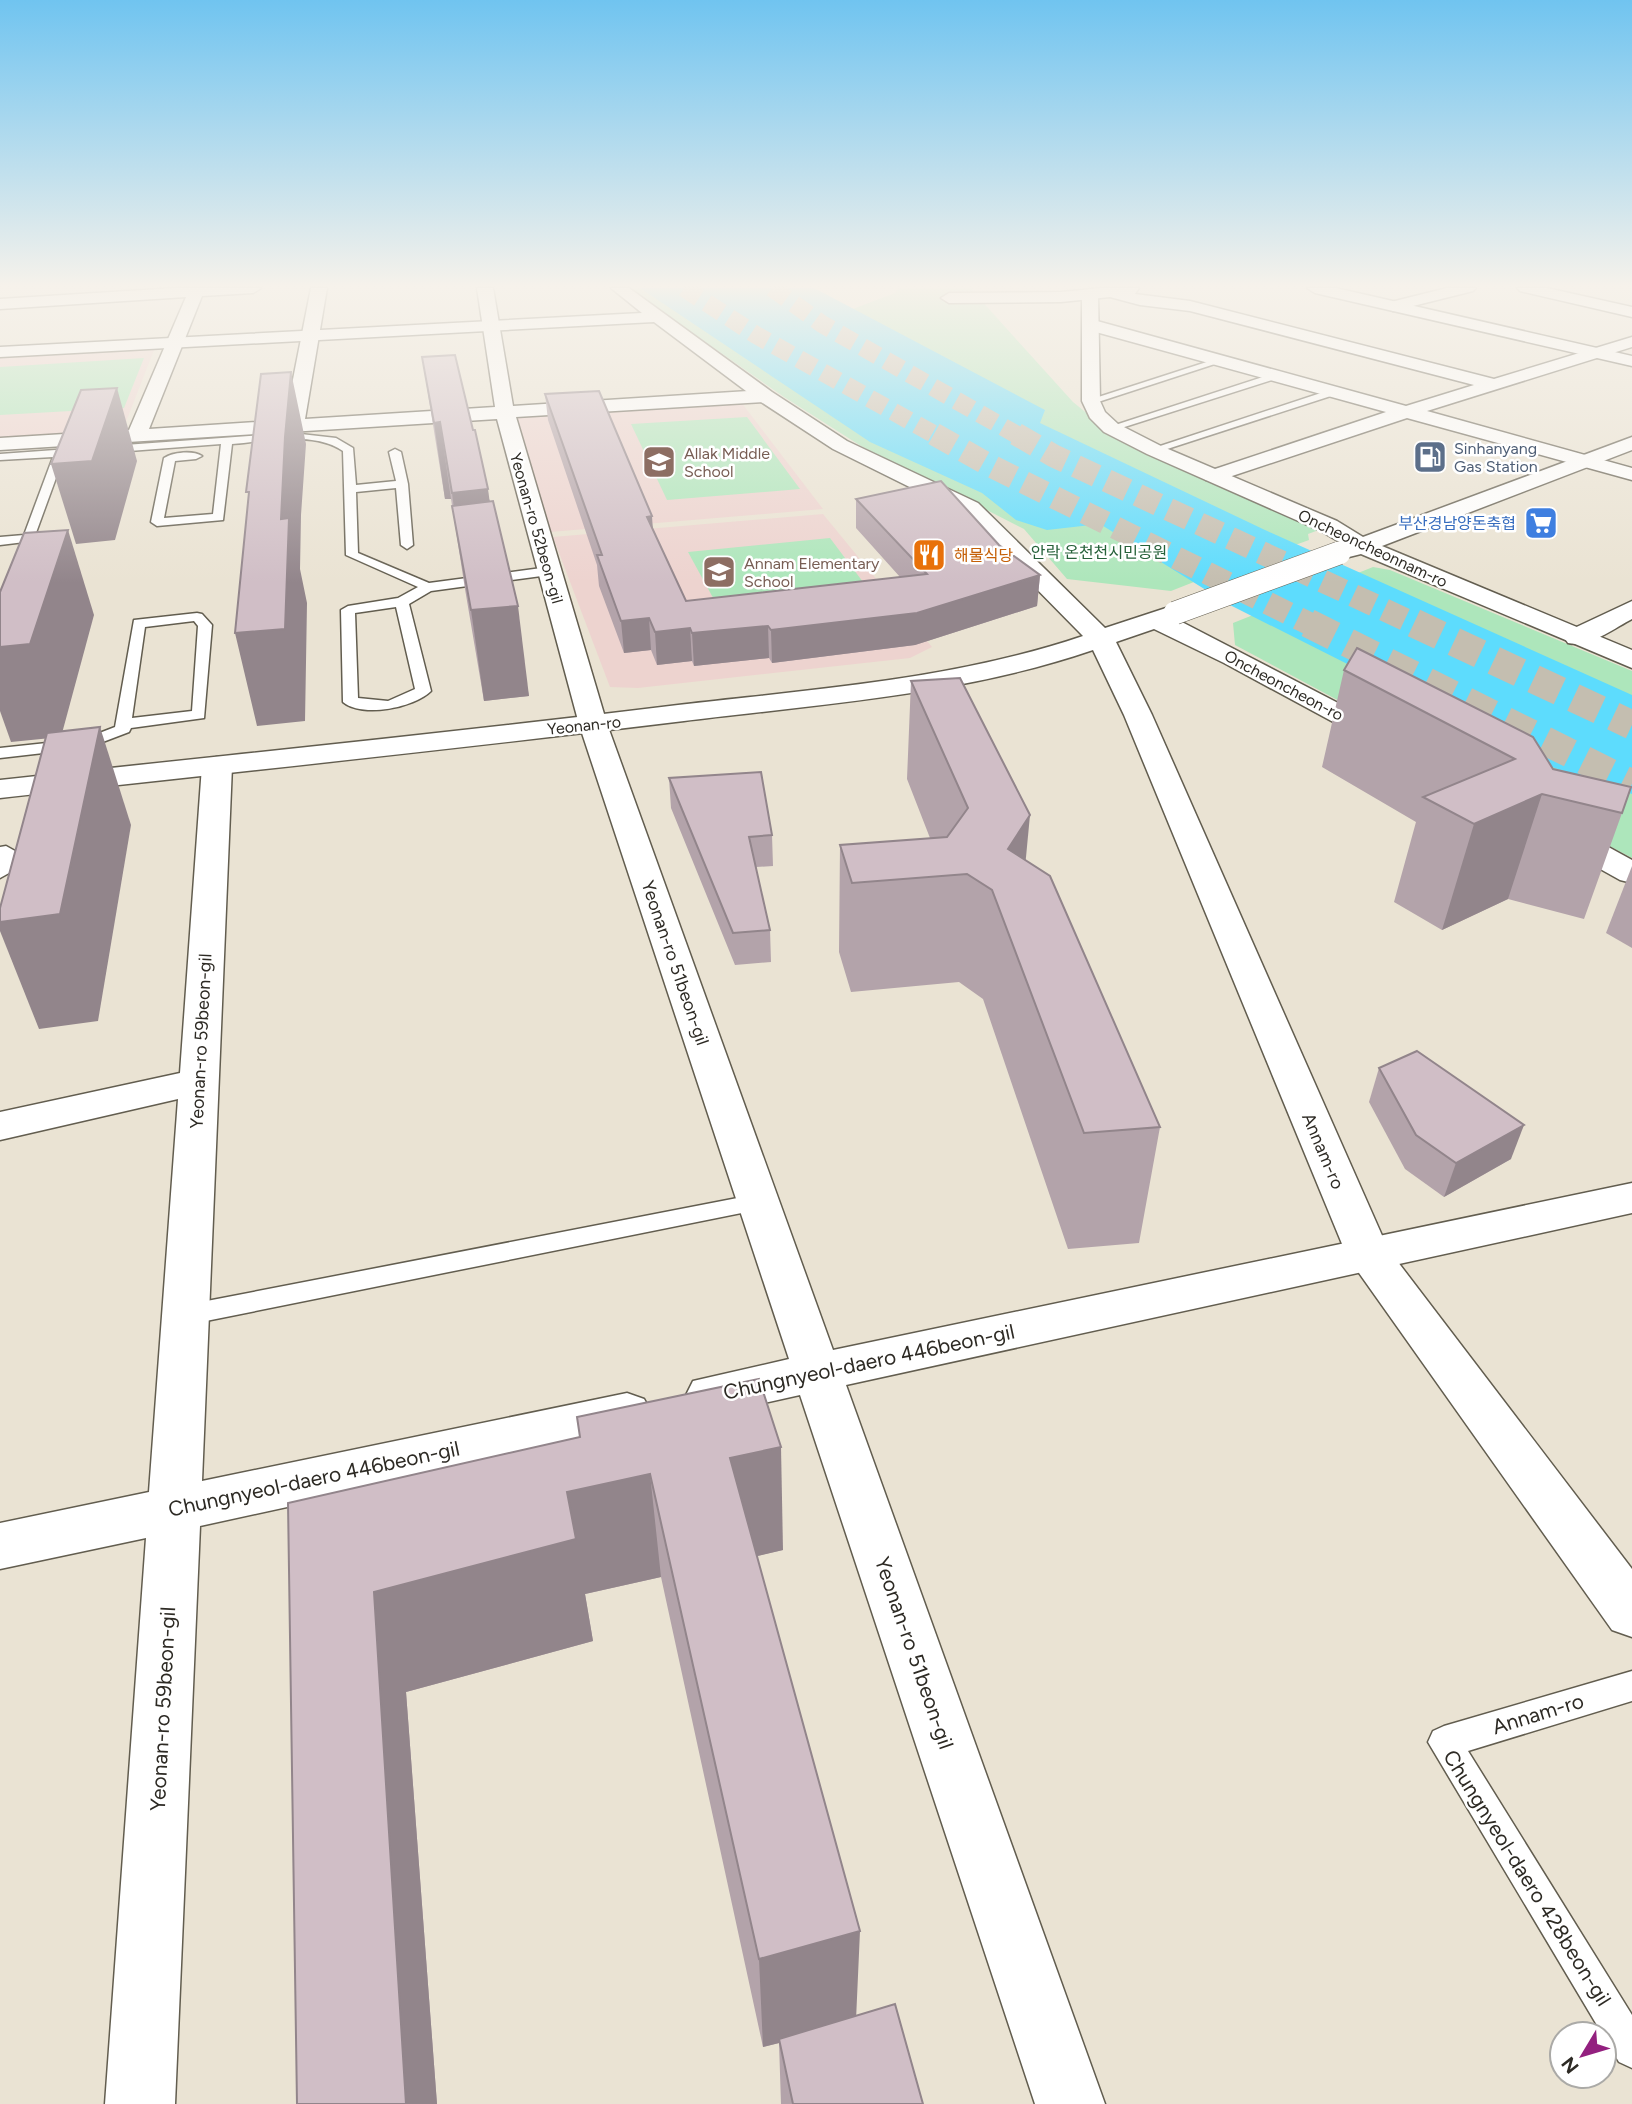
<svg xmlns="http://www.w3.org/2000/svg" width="1632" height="2104" viewBox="0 0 1632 2104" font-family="Figtree,'Noto Sans KR',sans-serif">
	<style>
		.education { fill: #edd3cf }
		.green { fill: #ade6bb }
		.water { fill: #5ddcfd }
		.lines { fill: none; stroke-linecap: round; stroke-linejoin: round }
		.highway-tunnel-far2 { stroke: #c4beb0; stroke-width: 18; stroke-dasharray: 18 9; stroke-linecap: butt }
		.highway-tunnel-far1 { stroke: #c4beb0; stroke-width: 23; stroke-dasharray: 23 11; stroke-linecap: butt }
		.highway-tunnel { stroke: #c4beb0; stroke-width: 29; stroke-dasharray: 29 15; stroke-linecap: butt }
		.lane-casing { stroke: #625d4f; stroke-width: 3 }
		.street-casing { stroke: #625d4f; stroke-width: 3 }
		.secondary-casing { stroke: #625d4f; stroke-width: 3 }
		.lane { fill: #fff; fill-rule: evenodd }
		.street { fill: #fff; fill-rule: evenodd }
		.secondary { fill: #fff; fill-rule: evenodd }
		.secondary-bridge-casing { stroke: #625d4f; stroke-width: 24; stroke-linecap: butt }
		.secondary-bridge { stroke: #fff; stroke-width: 23 }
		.wall { fill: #b3a3aa }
		.shaded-wall { fill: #92858b }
		.building { fill: #d0bec6; stroke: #92858b; stroke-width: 2 }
		.labels { text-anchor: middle; stroke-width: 5; stroke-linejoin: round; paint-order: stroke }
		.far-service-label { font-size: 16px; fill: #4e5e75; stroke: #fff; text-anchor: start }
		.far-education-label { font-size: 16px; fill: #785e54; stroke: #fff; text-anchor: start }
		.far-shop-label { font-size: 16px; fill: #366cbe; stroke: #fff; text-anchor: end }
		.far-street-label { font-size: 16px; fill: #2d2a24; stroke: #fff }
		.far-park-label { font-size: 16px; fill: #26613a; stroke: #fff }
		.far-food-label { font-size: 16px; fill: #c56008; stroke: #fff; text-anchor: start }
		.street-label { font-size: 18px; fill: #2d2a24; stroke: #fff }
		.near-street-label { font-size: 21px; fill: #2d2a24; stroke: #fff }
	</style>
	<rect width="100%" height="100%" fill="#eae3d3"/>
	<g class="education">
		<polygon points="154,350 122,432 0,440 0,358"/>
		<polygon points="741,402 823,509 550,532 516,416"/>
		<polygon points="823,514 932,647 910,658 638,688 610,687 553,537"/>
	</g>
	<g class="green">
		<polygon points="624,288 660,288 1106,519 1204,578 1171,591 1067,579 1024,529 861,446 784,397 658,309"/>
		<polygon points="899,288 970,288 1073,402 1089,415 1324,528 1308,534 1309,540 1287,548 829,318 895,293"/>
		<polygon points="144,358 124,408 0,415 0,367"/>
		<polygon points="747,417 800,489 667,500 631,424"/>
		<polygon points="830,538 884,610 729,627 688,552"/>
		<polygon points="1373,567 1390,570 1632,671 1632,858 1235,645 1233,623"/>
	</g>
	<polygon class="water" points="640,288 814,288 1045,410 1040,423 1265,530 1632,695 1632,794 1552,767 1230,605 1100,524 1047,530 1016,520 982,493 870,442"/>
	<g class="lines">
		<g class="highway-tunnel-far2">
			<polyline points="684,288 756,335 937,436"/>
			<polyline points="772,288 822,324 1019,436"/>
		</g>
		<g class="highway-tunnel-far1">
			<polyline points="934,434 991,466 1312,625"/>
			<polyline points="1016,434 1054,456 1417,625"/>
		</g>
		<g class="highway-tunnel">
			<polyline points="1308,623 1632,784"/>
			<polyline points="1414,623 1632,725"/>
		</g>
		<defs>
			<g id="lane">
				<polygon points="1216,359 1224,361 1095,403 1086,401"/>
				<polygon points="1275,373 1280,376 1278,378 1115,430 1106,428"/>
				<polygon points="1333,389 1337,390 1337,394 1158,452 1148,450"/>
				<path d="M 292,433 L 336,438 L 353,448 L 356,485 L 396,481 L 389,452 L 395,449 L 401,452 L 408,484 L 413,545 L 407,549 L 401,545 L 396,488 L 356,492 L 358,553 L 429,583 L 549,567 L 556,571 L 549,575 L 431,591 L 409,604 L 431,691 C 414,708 362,718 343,702 L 341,610 L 348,606 L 398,598 L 418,587 L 346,555 L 343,451 C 314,431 266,441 232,444 L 223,520 L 157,526 L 151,522 L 164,458 C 173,452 193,450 202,456 L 196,459 L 175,461 L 164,518 L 213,514 L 221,444 L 64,456 L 33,541 L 0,545 L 0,537 L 24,535 L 53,457 L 0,460 L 0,454 ZM 396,607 L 415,689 L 388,701 L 358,698 L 355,613 Z"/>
				<path d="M 197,613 L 202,614 L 212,625 L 204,718 L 131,728 L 129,732 L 87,748 L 0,758 L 0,748 L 84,739 L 115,727 L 134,620 ZM 194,621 L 198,626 L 192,711 L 132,718 L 145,627 Z"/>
				<polygon points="6,846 15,851 9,873 0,878 0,847"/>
				<polygon points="758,1194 766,1196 770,1202 766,1208 186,1325 177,1322 173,1315 177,1308 186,1305"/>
				<polygon points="1632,1671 1632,1701 1468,1751 1632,2015 1632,2068 1619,2062 1428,1742 1433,1731 1444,1726"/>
			</g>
			<g id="street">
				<polygon points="175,288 261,288 253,293 202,296 149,429 285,420 311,288 327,288 305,419 495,407 477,288 493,288 513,406 765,390 774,396 765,402 516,417 607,724 833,1350 1632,1183 1632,1213 846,1385 1105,2104 1035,2104 800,1395 710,1415 693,1409 686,1395 693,1381 789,1359 579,724 497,419 0,450 0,438 129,430 186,297 0,309 0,299"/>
				<polygon points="1102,288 1139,288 1135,294 1190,301 1494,379 1632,337 1632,347 1427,411 1632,468 1632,480 1407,418 1220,480 1206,480 1202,476 1206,472 1386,412 1085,329 1083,325 1085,321 1097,321 1406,406 1474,385 1190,311 1140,305 1110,297 1061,302 949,303 941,298 949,293 1061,292"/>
				<polygon points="1447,288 1476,288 1473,291 1393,311 1385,306 1387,303"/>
				<polygon points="1517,288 1547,288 1632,307 1632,317 1520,291"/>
				<path d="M 1632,601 L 1632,619 C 1613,629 1589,648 1568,643 L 1564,637 L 1568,631 Z"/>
				<polygon points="217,757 228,760 232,766 202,1481 627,1393 644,1399 652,1413 644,1427 627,1433 200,1526 175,2104 105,2104 146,1538 0,1569 0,1523 149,1492 178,1099 0,1140 0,1112 180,1073 202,766 206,760"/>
			</g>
			<g id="secondary">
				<path d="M 611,288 L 629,288 L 772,392 L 847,441 L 978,503 L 1105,628 L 1166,608 L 1175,605 L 1184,608 L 1188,613 L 1178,620 L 1392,731 L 1396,737 L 1392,743 L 1382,746 L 1372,743 L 1224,663 L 1154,629 L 1116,642 L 1152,715 L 1388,1249 L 1632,1569 L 1632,1637 L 1612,1630 L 1347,1256 L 1124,715 L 1093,650 C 962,695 821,704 684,721 C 456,749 228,773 0,798 L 0,780 C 226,755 452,733 678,705 C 814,689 953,680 1083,636 L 962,513 L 833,449 L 758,400 L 654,322 L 0,357 L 0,347 L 642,313 Z"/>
				<polygon points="1307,288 1336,288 1632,356 1632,366 1315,293"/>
				<polygon points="1090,290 1098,295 1100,401 1105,412 1118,424 1161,446 1337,521 1363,537 1632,437 1632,450 1382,546 1632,650 1632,668 1361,554 1349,557 1341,555 1337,550 1343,544 1321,531 1147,454 1104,432 1090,418 1082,401 1082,295"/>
				<polygon points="1561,824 1572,827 1632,860 1632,883 1620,880 1550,841 1545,834 1550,827"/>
			</g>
		</defs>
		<use href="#lane" class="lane-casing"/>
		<use href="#street" class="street-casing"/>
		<use href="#secondary" class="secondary-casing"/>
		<use href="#lane" class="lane"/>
		<use href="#street" class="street"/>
		<use href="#secondary" class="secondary"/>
		<defs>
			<polyline id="secondary-bridge" points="1175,613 1339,553"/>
		</defs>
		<use href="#secondary-bridge" class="secondary-bridge-casing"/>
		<use href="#secondary-bridge" class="secondary-bridge"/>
	</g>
	<g class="wall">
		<polygon points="422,357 490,501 529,696 484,701 465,589 451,499 445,499"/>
		<polygon points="545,394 653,529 686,601 900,577 856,528 856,499 999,545 1040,575 1037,606 915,645 772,663 769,658 694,666 692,661 657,665 651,650 624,653 599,586 597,565 548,420"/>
		<polygon points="1344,670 1553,769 1622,813 1584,919 1508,899 1442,930 1394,902 1416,822 1322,767"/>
		<polygon points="911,681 1026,861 1160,1127 1139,1243 1068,1249 983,999 959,982 851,992 839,952 840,845 930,838 907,779"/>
		<polygon points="669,778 772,835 773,866 756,867 770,930 771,962 735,965 671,808"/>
		<polygon points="1632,866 1632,948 1606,933"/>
		<polygon points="1379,1068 1511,1159 1444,1197 1405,1169 1369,1102"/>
		<polygon points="577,1417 783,1550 757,1556 856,2015 923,2104 781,2104 779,2043 763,2047 661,1577 585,1594 593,1641 406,1692 437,2104 297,2104 288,1503 580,1437"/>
	</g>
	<g class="shaded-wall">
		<polygon points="291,372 306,444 301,515 300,569 307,603 305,721 257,726 235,633 281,519 285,437"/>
		<polygon points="117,388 137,461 115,540 76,544 51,464"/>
		<polygon points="440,422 451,499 445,499 434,423"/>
		<polygon points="488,489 499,571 458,540 452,493"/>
		<polygon points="652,516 654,546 647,517"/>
		<polygon points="68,530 94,615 61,737 11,742 0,711 0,647"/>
		<polygon points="1040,575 1037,606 915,645 772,663 771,630"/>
		<polygon points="518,606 529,696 484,701 471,610"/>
		<polygon points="649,618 651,650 624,653 621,621"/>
		<polygon points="768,626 769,658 694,666 692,633"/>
		<polygon points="690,628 692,661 657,665 655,632"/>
		<polygon points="100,727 131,825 98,1021 39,1029 0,931 0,922"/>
		<polygon points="1542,794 1508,899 1442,930 1474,824"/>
		<polygon points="1030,815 1020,920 1008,849"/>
		<polygon points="1524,1125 1511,1159 1444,1197 1456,1163"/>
		<polygon points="781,1447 783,1550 736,1561 730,1458"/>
		<polygon points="650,1474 661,1577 585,1594 593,1641 406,1692 437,2104 406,2104 374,1592 567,1492"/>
		<polygon points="860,1931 856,2020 779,2039 779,2043 763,2047 759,1959"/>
	</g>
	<g class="building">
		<polygon points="455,355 473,430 475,430 488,489 452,493 440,422 434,423 422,357"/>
		<polygon points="291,372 285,437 281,519 289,518 285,629 235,633 249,492 246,492 261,374"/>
		<polygon points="117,388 92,461 51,464 81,390"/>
		<polygon points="599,391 652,516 647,517 686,601 927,574 856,499 941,481 999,545 1040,575 917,613 771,630 768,626 692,633 690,628 655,632 649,618 621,621 597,555 602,555 545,394"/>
		<polygon points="493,501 518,606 471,610 452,506"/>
		<polygon points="68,530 30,644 0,647 0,592 24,533"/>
		<polygon points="1357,648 1533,737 1553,769 1631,787 1622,813 1542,794 1474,824 1423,797 1515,759 1344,670"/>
		<polygon points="960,678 1030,815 1008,849 1050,876 1160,1127 1084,1133 992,890 967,874 852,883 840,845 947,837 968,808 911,681"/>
		<polygon points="100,727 60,914 0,922 0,908 47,733"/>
		<polygon points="761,772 772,835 749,837 770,930 733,933 669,778"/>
		<polygon points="1417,1051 1524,1125 1456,1163 1416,1135 1379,1068"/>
		<polygon points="759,1379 781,1447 730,1458 860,1931 759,1959 650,1474 567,1492 576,1539 374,1592 406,2104 297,2104 288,1503 580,1437 577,1417"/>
		<polygon points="895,2004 923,2104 793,2104 779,2039"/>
	</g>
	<linearGradient id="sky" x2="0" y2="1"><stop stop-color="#70c4f0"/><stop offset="0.49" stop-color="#f6f2eb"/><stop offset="1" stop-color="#f6f2eb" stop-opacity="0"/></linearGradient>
	<rect width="1632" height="583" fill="url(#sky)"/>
	<defs>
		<symbol id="fuel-square" viewBox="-11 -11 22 22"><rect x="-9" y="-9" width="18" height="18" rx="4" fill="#5c6f8a" stroke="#fff"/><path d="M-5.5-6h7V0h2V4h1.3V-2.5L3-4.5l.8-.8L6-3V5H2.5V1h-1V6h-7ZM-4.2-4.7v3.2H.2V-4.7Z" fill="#fff"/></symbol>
		<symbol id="school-square" viewBox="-11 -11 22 22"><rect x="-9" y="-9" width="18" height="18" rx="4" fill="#8d6e63" stroke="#fff"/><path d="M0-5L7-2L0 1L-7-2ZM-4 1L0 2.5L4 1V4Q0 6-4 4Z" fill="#fff"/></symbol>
		<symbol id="supermarket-square" viewBox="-11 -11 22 22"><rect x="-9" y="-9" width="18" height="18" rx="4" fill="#3f7fe0" stroke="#fff"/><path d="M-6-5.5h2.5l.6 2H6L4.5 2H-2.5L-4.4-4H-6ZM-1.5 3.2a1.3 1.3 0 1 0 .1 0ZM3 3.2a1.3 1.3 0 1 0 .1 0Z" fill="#fff"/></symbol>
		<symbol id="restaurant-square" viewBox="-11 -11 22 22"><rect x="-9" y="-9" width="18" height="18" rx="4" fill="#e8710a" stroke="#fff"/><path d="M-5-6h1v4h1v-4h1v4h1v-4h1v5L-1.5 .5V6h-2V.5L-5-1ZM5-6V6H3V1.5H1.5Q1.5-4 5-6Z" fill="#fff"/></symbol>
	</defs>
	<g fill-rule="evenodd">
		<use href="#fuel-square" x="1411" y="438" width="38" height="38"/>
		<use href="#school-square" x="640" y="443" width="38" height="38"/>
		<use href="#supermarket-square" x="1522" y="504" width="38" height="38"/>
		<use href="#restaurant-square" x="910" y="536" width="38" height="38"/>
		<use href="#school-square" x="700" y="553" width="38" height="38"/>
	</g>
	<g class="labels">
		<g class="far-service-label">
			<text x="1454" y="454">Sinhanyang<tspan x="1454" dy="18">Gas Station</tspan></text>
		</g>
		<g class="far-education-label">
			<text x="684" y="459">Allak Middle<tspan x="684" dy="18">School</tspan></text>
			<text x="744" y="569">Annam Elementary<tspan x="744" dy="18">School</tspan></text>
		</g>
		<g class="far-shop-label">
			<text x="1516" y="529">부산경남양돈축협</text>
		</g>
		<g class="far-street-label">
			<text transform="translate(537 528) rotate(74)" y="6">Yeonan-ro 52beon-gil</text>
			<text transform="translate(1373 548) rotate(25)" y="6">Oncheoncheonnam-ro</text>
			<text transform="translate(1284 685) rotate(28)" y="6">Oncheoncheon-ro</text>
			<text transform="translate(584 725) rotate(-6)" y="6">Yeonan-ro</text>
		</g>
		<g class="far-park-label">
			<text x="1099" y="558">안락 온천천시민공원</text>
		</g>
		<g class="far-food-label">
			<text x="954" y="561">해물식당</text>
		</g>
		<g class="street-label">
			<text transform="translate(675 963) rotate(71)" y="6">Yeonan-ro 51beon-gil</text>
			<text transform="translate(201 1041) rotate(-87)" y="6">Yeonan-ro 59beon-gil</text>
			<text transform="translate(1323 1151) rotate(67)" y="6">Annam-ro</text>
		</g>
		<g class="near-street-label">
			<text transform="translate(869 1362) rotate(-12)" y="7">Chungnyeol-daero 446beon-gil</text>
			<text transform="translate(314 1479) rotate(-12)" y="7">Chungnyeol-daero 446beon-gil</text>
			<text transform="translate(914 1653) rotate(71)" y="7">Yeonan-ro 51beon-gil</text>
			<text transform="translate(163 1709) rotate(-87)" y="7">Yeonan-ro 59beon-gil</text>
			<text transform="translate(1538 1714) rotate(-17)" y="7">Annam-ro</text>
			<text transform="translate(1527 1878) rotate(58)" y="7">Chungnyeol-daero 428beon-gil</text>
		</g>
	</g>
	<g transform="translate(1583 2055) rotate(232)"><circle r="33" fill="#ffffff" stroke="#abaaa7" stroke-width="2"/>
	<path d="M0-5L12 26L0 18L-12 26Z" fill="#93207f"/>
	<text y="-10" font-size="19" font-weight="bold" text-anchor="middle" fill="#2d2a24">N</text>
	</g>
</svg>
